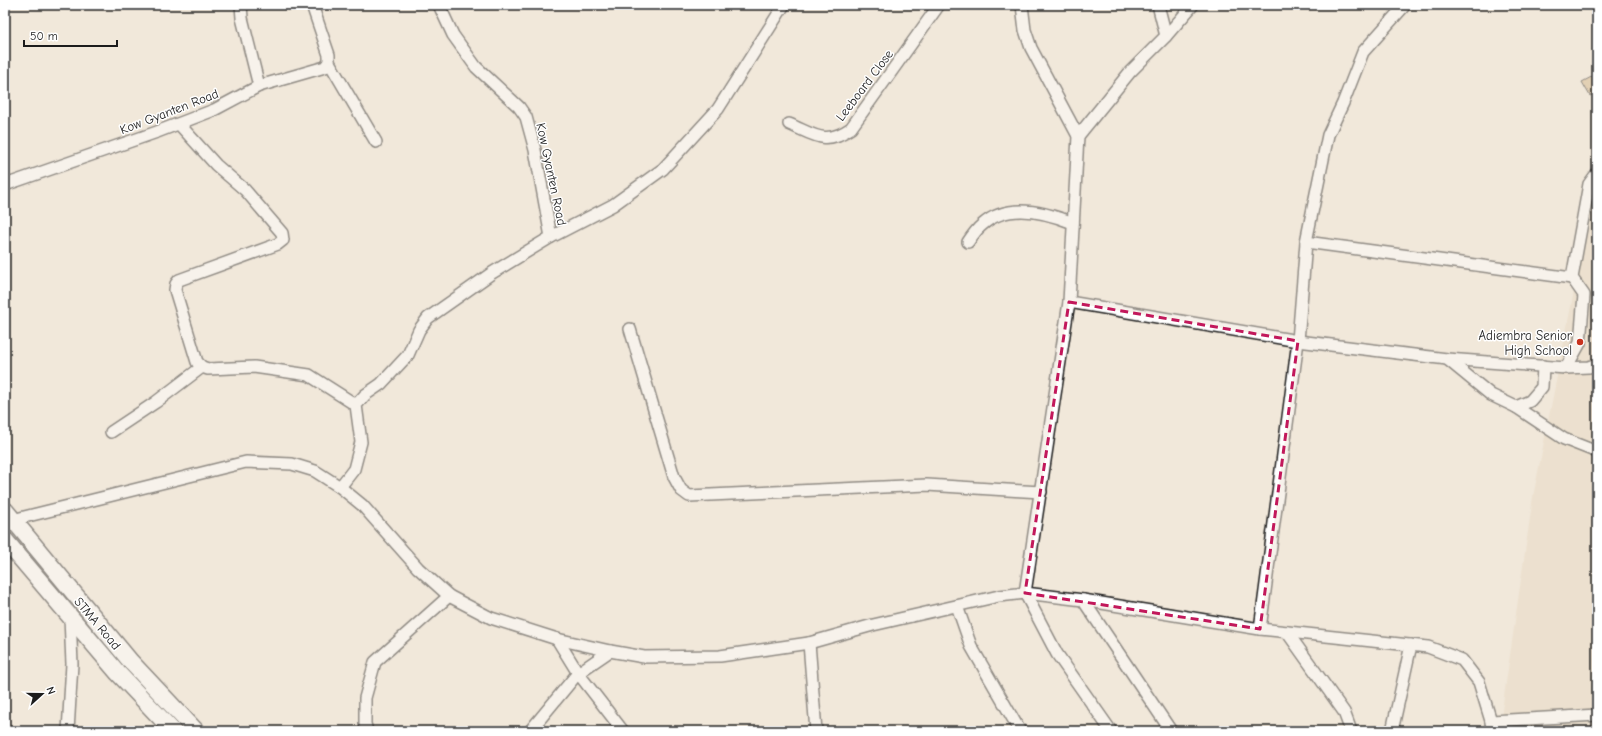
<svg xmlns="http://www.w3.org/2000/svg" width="1602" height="736" viewBox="0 0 1602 736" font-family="'Comic Neue',sans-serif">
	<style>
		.built { fill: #e7d8c0 }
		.building { fill: #d1b385; stroke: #1c1c1c }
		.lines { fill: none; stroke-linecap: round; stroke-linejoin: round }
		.street-casing { stroke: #1c1c1c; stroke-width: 14 }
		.secondary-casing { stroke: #1c1c1c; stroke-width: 19 }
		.street { stroke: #fff; stroke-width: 11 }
		.secondary { stroke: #fff; stroke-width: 16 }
		.marked { fill: none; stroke: #c2185b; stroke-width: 3; stroke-dasharray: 8 5; stroke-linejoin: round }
		.poi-dot { fill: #c8321e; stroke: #fff; stroke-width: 1.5 }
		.labels { text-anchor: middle; stroke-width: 3; stroke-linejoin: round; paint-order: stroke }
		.street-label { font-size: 13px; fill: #1c1c1c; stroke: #fff }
		.poi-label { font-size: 13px; fill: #1c1c1c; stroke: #fff; text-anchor: end }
	</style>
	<rect width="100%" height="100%" fill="#f1e8da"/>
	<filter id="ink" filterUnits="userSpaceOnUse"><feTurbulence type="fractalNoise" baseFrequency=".025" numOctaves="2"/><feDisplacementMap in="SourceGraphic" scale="8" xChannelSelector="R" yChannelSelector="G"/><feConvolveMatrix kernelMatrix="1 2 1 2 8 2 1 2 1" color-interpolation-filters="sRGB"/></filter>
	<g filter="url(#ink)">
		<polygon class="built" points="1595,186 1597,187 1597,731 1499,731 1533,497"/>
		<polygon class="building" points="1597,74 1597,92 1590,96 1582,82"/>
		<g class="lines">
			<defs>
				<g id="street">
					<polyline points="241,5 242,18 259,86"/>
					<polyline points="439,5 453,35 476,67 519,107 526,117 535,150 551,237 613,205 663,169 718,109 784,5"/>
					<polyline points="1022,5 1025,30 1031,48 1078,136 1069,302"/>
					<polyline points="1158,5 1166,36"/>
					<polyline points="329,62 376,142"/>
					<polyline points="179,124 216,165 245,190 282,233 283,240 278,244 179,280 176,284 175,290 197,362 202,367 208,369 254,367 309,375 356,405"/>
					<path d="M 789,124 C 815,135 825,146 851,128 L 939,5"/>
					<polyline points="1078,136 1130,72 1166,36 1193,5"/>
					<polyline points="5,185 157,132 214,110 259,86 325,67 329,62 329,55 312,5"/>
					<path d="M 968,242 C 972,236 977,229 982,225 C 1007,202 1046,212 1073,223"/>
					<polyline points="1306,242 1572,278"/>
					<polyline points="630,329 674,477 681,490 689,496 927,485 1041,492"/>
					<polyline points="1447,359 1491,395 1516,407 1530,401 1542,387 1543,366"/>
					<polyline points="1566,368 1589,367 1597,364"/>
					<polyline points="1516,407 1564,439 1597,452"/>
					<polyline points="111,432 156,402 202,367"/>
					<polyline points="340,487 354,469 361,442 356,405 365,395 381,384 408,355 419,330 428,318 492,273 551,237"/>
					<polyline points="5,526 13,520 24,517 246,462 292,464 315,471 340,487 362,505 418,568 449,596 491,618 557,639 610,651 644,657 720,656 809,643 873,625 999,596 1025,593 1083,600 1260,629 1428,647 1462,660 1479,682 1491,721 1492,731"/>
					<polyline points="1083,600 1171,731"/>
					<polyline points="957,606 971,646 1020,731"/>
					<polyline points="1260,629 1298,341 1306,242 1328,135 1343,103 1363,52 1405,5"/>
					<polyline points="1287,632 1344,712 1351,731"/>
					<polyline points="557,639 578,673 623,731"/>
					<polyline points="809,643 816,731"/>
					<polyline points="1491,721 1597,715"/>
					<polyline points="68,731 72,664 70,617"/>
					<polyline points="367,731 365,724 365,698 375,662 449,596"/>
					<polyline points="530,731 578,673 610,651"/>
					<polyline points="1111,731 1057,654 1025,593 1069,302 1298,341 1447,359 1566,368 1580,343 1584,295 1572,278 1589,184 1597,173"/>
					<polyline points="1392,731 1411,645"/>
				</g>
				<g id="secondary">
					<polyline points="5,510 131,662 196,731"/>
					<polyline points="5,540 118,673 173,731"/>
				</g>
			</defs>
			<use href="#street" class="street-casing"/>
			<use href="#secondary" class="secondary-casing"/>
			<use href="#street" class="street"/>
			<use href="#secondary" class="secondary"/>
		</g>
	</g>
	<path d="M0 0H1602V736H0ZM 1069,302 L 1298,341 L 1260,629 L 1025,593 Z" fill="#f1e8da" fill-opacity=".55" fill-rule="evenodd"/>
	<path class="marked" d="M 1069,302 L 1298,341 L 1260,629 L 1025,593 Z"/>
	<circle class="poi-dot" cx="1580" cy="342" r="4"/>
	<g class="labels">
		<g class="street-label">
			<text transform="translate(864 85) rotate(-53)" y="5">Leeboard Close</text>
			<text transform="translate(169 111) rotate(-21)" y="5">Kow Gyanten Road</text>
			<text transform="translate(552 174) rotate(78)" y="5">Kow Gyanten Road</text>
			<text transform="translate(98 623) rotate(50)" y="5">STMA Road</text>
		</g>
		<g class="poi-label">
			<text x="1572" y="340">Adiembra Senior<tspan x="1572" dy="15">High School</tspan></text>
		</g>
	</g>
	<rect width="1602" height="736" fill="none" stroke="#fff" stroke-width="20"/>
	<rect x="10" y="10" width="1582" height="716" fill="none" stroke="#1c1c1c" stroke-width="1.5" filter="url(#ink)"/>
	<g transform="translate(42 694) rotate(69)" stroke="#ffffff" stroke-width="3" paint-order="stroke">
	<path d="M0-3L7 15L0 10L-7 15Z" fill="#1c1c1c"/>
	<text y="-6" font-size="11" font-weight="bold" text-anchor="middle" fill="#1c1c1c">N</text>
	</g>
	<path d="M24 40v6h93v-6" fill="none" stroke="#1c1c1c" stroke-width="2"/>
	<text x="30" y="40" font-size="12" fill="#1c1c1c" stroke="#ffffff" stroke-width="3" paint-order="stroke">50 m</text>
</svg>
